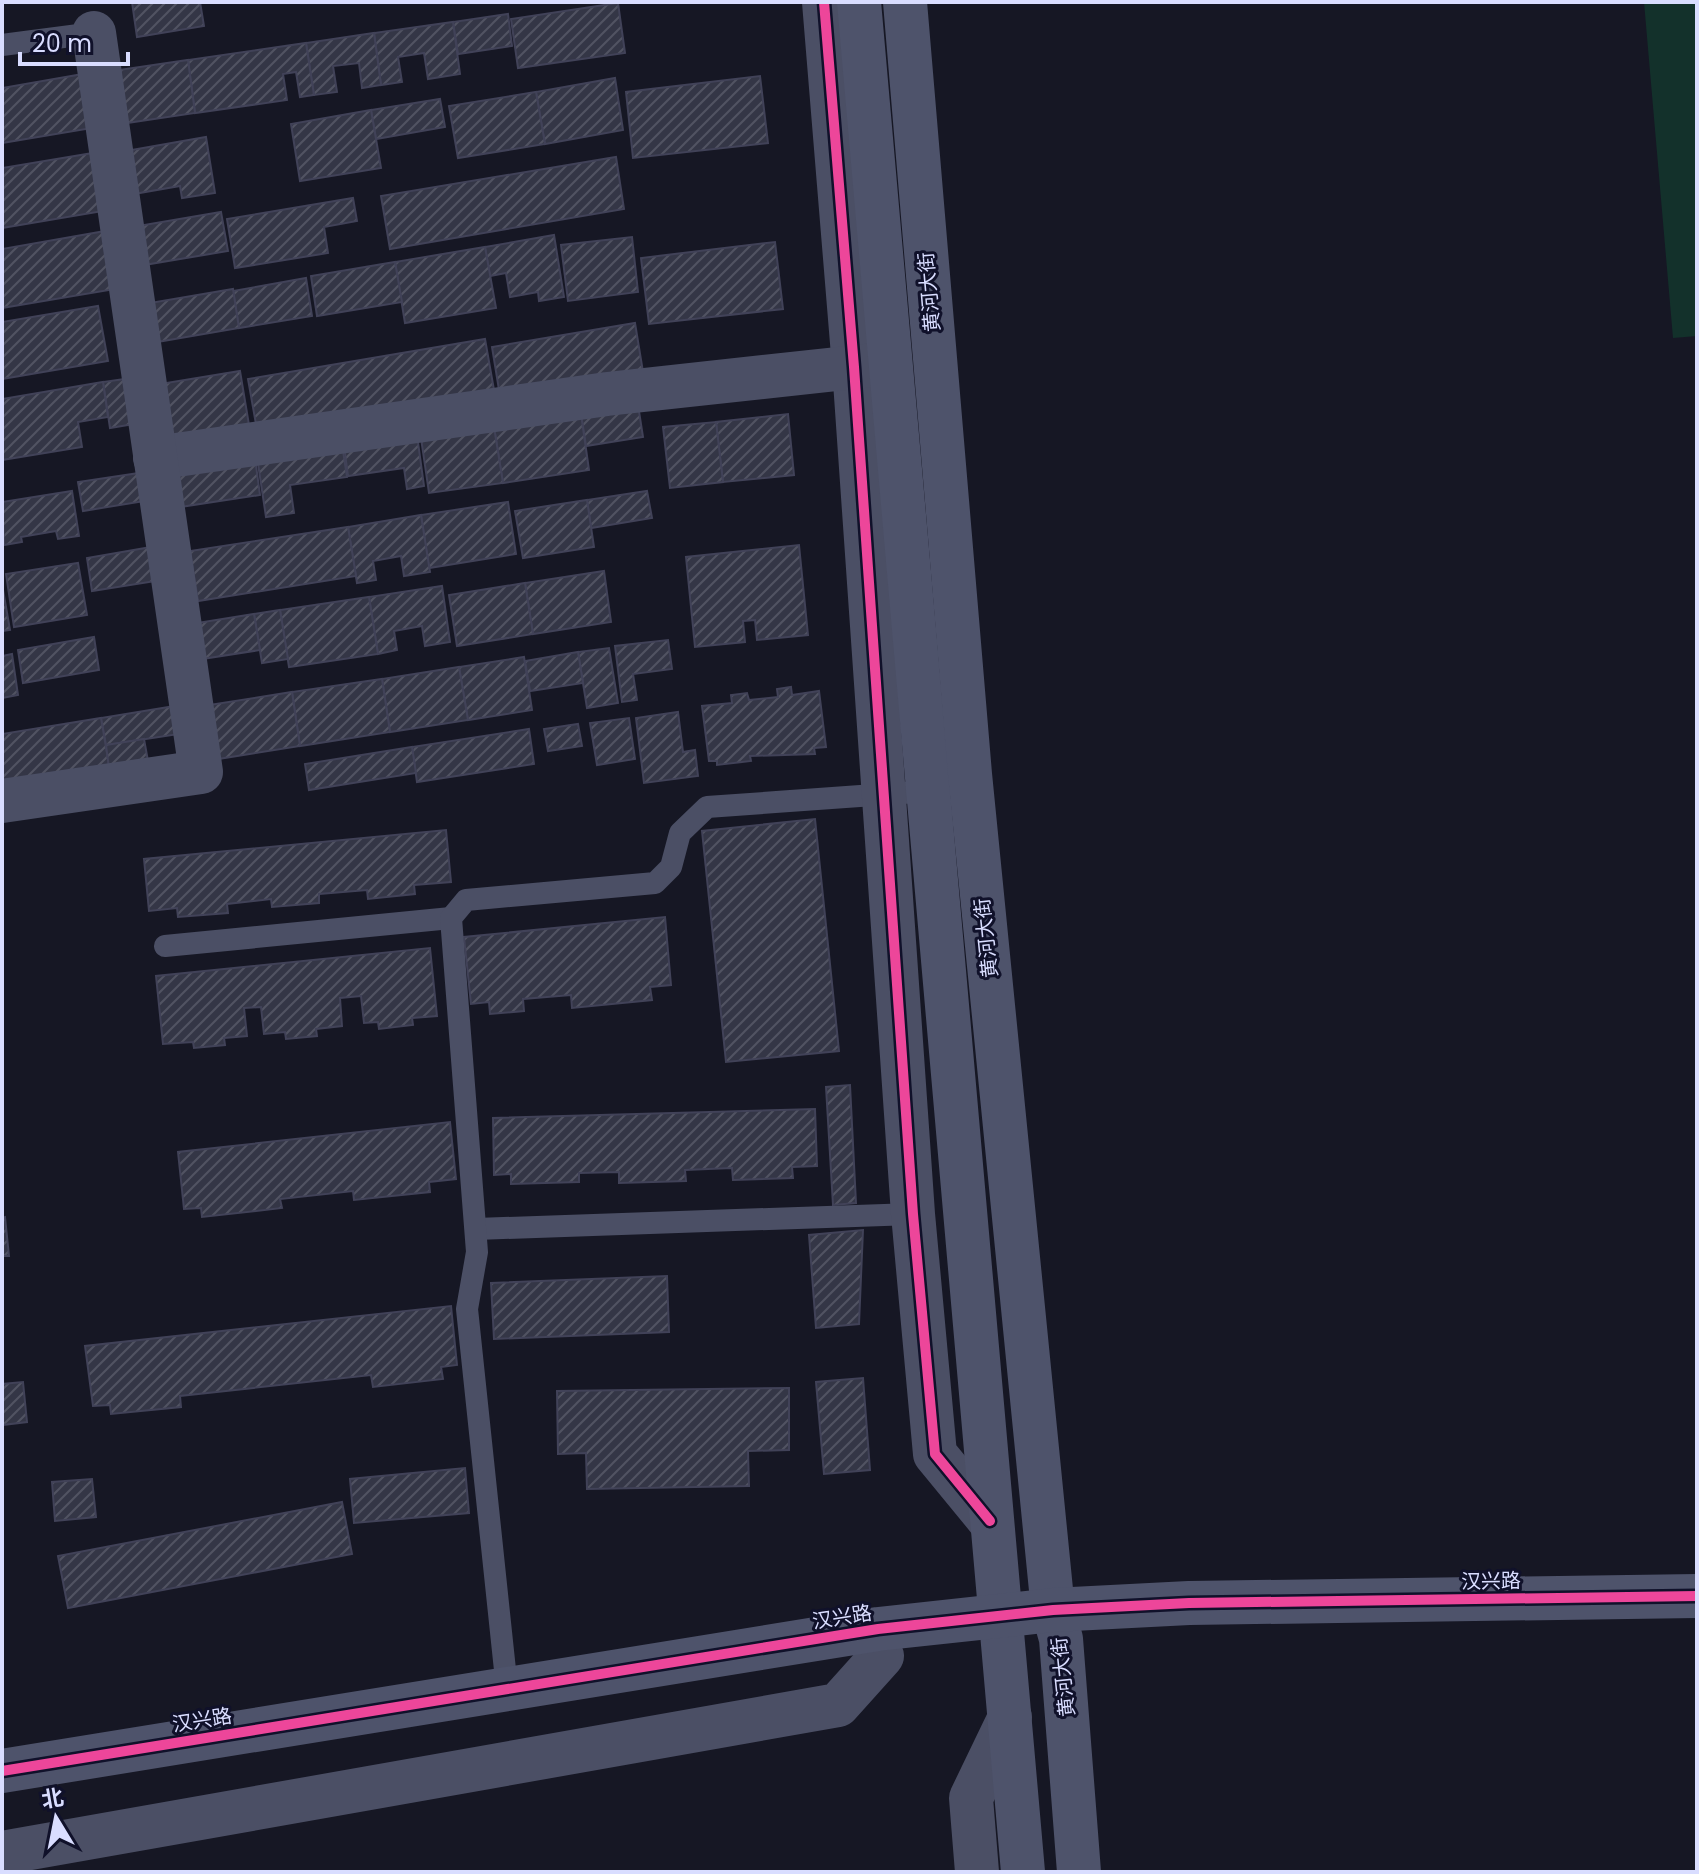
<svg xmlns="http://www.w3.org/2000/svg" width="1699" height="1874" viewBox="0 0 1699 1874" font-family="Poppins,'Noto Sans SC',sans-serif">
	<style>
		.pitch { fill: #13312b }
		.building { fill: url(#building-hatch); stroke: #414258; stroke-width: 2 }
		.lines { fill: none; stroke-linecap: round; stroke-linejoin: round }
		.lane { stroke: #4b4f65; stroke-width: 22 }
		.street { stroke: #4b4f65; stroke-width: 44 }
		.secondary { stroke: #4e536b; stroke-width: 44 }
		.cycleway-casing { stroke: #10112a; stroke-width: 15 }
		.cycleway { stroke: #ed469a; stroke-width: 10 }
		.labels { text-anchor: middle; stroke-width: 6; stroke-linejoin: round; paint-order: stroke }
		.street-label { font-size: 20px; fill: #d9ddff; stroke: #10112a }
	</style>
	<defs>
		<pattern id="building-hatch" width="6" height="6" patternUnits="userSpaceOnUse" patternTransform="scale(2)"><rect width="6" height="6" fill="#343646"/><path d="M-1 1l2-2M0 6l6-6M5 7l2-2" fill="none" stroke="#515362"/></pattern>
	</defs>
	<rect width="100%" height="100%" fill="#161724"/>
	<polygon class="pitch" points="1644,2 1697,2 1697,336 1673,338"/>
	<g class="building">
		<polygon points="132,2 200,2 204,26 137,37"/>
		<polygon points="618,3 625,53 518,68 511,19"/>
		<polygon points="508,14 512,46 458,54 453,22"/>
		<polygon points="453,22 460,74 428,79 424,53 398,57 402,82 381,85 374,33"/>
		<polygon points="374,33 381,85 362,88 359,63 333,66 337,92 314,95 306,43"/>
		<polygon points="306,43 314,95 300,97 296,72 283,74 287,100 195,113 188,60"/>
		<polygon points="188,60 195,113 120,124 112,71"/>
		<polygon points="83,74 92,128 2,143 2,88"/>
		<polygon points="760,76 768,143 633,158 626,92"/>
		<polygon points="615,78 623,130 545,144 536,92"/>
		<polygon points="536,92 545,144 458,158 449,106"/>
		<polygon points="440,99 445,127 376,139 371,110"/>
		<polygon points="371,110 381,168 300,181 291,124"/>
		<polygon points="206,137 215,193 182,198 180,186 128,195 120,152"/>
		<polygon points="99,152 109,210 2,228 2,168"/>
		<polygon points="616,157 624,209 390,249 381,196"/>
		<polygon points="353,198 357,221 324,227 328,253 235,268 227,219"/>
		<polygon points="221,212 228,251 144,265 138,226"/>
		<polygon points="111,230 121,288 2,308 2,249"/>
		<polygon points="554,235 564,297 539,301 538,292 510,297 506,273 490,276 485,247"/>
		<polygon points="632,237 638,292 568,301 561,245"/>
		<polygon points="775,242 783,309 649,324 641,258"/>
		<polygon points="485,247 496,308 405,323 395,262"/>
		<polygon points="395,262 402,302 317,316 311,276"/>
		<polygon points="306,278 312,316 239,328 233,291"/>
		<polygon points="233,289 239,328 157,342 150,303"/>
		<polygon points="98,306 108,361 2,379 2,322"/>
		<polygon points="635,323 643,372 500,396 492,347"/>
		<polygon points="485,339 494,390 257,430 248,379"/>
		<polygon points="240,371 249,425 169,438 160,384"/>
		<polygon points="139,377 146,422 110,428 103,382"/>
		<polygon points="103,382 108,417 78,422 82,447 2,460 2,399"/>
		<polygon points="638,405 643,437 586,446 581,414"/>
		<polygon points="581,414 589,470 503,483 494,427"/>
		<polygon points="788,414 794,475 723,482 716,422"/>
		<polygon points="716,422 723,482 670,488 663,427"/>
		<polygon points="494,427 503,483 429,493 421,438"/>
		<polygon points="417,435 424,486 407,489 404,468 348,476 344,446"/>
		<polygon points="342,444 347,477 290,485 294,513 266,517 257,457"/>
		<polygon points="255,458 260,495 180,507 174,470"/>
		<polygon points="146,472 151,500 83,511 78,482"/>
		<polygon points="72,491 79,536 58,539 56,531 21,537 22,542 4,545 2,502"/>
		<polygon points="647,491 652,518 591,528 587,500"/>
		<polygon points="587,500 594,547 523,558 515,511"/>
		<polygon points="508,502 516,554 429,568 421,515"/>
		<polygon points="421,515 430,572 404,576 401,556 373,561 376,580 357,583 348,527"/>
		<polygon points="348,527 356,576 198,601 190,551"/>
		<polygon points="799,545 808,635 757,640 755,620 743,621 745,642 695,647 686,557"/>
		<polygon points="157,546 162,580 92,591 87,558"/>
		<polygon points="78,563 87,615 14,627 6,574"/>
		<polygon points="604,571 611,622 533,634 525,583"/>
		<polygon points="525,583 533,634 457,646 449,595"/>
		<polygon points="2,584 10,630 2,631"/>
		<polygon points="442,586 450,642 425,646 422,626 394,631 397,650 378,654 369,597"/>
		<polygon points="369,597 378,654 289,667 280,610"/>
		<polygon points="280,610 288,659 262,663 254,614"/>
		<polygon points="254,614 260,650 202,659 197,623"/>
		<polygon points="94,637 99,670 23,683 18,650"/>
		<polygon points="668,640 672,669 633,674 637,700 622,702 615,646"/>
		<polygon points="609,648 618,703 587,708 578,652"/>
		<polygon points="578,652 583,683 530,691 525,661"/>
		<polygon points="12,654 18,695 2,698 2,656"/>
		<polygon points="524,657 532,710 468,720 459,667"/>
		<polygon points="459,667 468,720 390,732 382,679"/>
		<polygon points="382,679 390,732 300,746 292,692"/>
		<polygon points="791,687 792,695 819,691 826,747 814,748 815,754 750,756 751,761 717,765 717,761 709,761 702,706 732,703 731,695 747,693 749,700 778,697 777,689"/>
		<polygon points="292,692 300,746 218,759 209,705"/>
		<polygon points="175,706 179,734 106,745 101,718"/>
		<polygon points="678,712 683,752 695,750 698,776 644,783 636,718"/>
		<polygon points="101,718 110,771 2,790 2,734"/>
		<polygon points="629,718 635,759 597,765 590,723"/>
		<polygon points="578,724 582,746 548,751 544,729"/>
		<polygon points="529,729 534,764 417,782 412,747"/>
		<polygon points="144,739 148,761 109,768 106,745"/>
		<polygon points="412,747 416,773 309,790 305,764"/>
		<polygon points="815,819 839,1051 726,1062 702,831"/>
		<polygon points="446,830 451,882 414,885 415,894 368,899 367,890 319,894 319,903 272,907 271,899 227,904 228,913 178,917 177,908 149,911 144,859"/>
		<polygon points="665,917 671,985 650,987 652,1000 572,1008 571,995 523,999 524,1011 490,1014 489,1002 471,1004 464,937"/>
		<polygon points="430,948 437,1016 412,1018 413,1025 379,1029 378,1022 364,1023 361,996 340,998 342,1026 316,1029 317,1036 286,1039 285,1032 264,1034 261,1007 244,1008 247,1036 224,1038 225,1045 194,1048 193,1042 163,1044 156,976"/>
		<polygon points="850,1085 856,1203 833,1205 826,1087"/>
		<polygon points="815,1109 817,1166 792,1167 793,1178 733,1180 732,1168 685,1170 686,1181 619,1183 619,1172 579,1173 579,1182 511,1184 511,1174 494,1175 493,1118"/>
		<polygon points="450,1122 456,1179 429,1182 430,1192 354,1200 353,1191 280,1199 282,1208 202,1217 201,1208 184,1209 178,1152"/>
		<polygon points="5,1217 9,1256 2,1256 2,1218"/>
		<polygon points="863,1230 859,1324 816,1328 809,1235"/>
		<polygon points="667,1276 669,1332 494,1339 491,1283"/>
		<polygon points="451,1306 457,1365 441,1367 443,1379 373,1387 371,1375 180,1396 181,1407 111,1414 110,1405 93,1406 85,1346"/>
		<polygon points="863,1378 870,1470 824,1474 816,1382"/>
		<polygon points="23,1382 27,1422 2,1425 2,1384"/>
		<polygon points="789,1388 789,1450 748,1451 749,1486 587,1489 586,1453 558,1454 557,1391"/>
		<polygon points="465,1468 469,1513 354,1523 350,1479"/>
		<polygon points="92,1479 96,1517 55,1521 52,1482"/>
		<polygon points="342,1502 352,1554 68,1608 58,1556"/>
	</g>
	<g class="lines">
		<g class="lane">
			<polyline points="2,45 94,33"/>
			<polyline points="165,946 451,918"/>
			<polyline points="476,1229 913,1214"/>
			<polyline points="507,1689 467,1309 477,1252 451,918 466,900 655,883 671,867 680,833 707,807 930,791"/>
		</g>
		<g class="street">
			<polyline points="824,2 854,367 913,1214 935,1454 990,1521"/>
			<polyline points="155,458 607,394 883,364"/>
			<polyline points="2,801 201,772 94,33"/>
			<polyline points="2,1853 838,1705 882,1656"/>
			<polyline points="977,1872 971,1798 1010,1717"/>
		</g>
		<g class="secondary">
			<polyline points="859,2 1023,1872"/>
			<polyline points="905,2 970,774 1053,1610 1061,1639 1079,1872"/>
			<polyline points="2,1771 878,1629 1053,1610 1189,1603 1697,1596"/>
		</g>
		<defs>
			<g id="cycleway">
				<polyline points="824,2 854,367 913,1214 935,1454 990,1521"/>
				<polyline points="2,1771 878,1629 1053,1610 1189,1603 1697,1596"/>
			</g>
		</defs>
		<use href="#cycleway" class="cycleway-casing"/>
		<use href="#cycleway" class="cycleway"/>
	</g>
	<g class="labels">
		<g class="street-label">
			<text transform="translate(929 292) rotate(-95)" y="7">黄河大街</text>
			<text transform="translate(986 938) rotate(-96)" y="7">黄河大街</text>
			<text transform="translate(1491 1581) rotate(-1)" y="7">汉兴路</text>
			<text transform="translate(842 1617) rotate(-9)" y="7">汉兴路</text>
			<text transform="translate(1063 1677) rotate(-96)" y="7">黄河大街</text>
			<text transform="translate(202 1720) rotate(-9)" y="7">汉兴路</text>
		</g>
	</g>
	<rect width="1699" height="1874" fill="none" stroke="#d9ddff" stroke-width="8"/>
	<g transform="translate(56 1818) rotate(350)" stroke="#10112a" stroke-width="6" paint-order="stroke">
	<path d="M0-6L14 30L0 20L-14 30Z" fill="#d9ddff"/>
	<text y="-12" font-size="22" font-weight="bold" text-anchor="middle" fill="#d9ddff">北</text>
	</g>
	<path d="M20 52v12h108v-12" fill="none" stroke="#d9ddff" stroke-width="4"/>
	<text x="32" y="52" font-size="24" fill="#d9ddff" stroke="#10112a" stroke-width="6" paint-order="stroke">20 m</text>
</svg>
